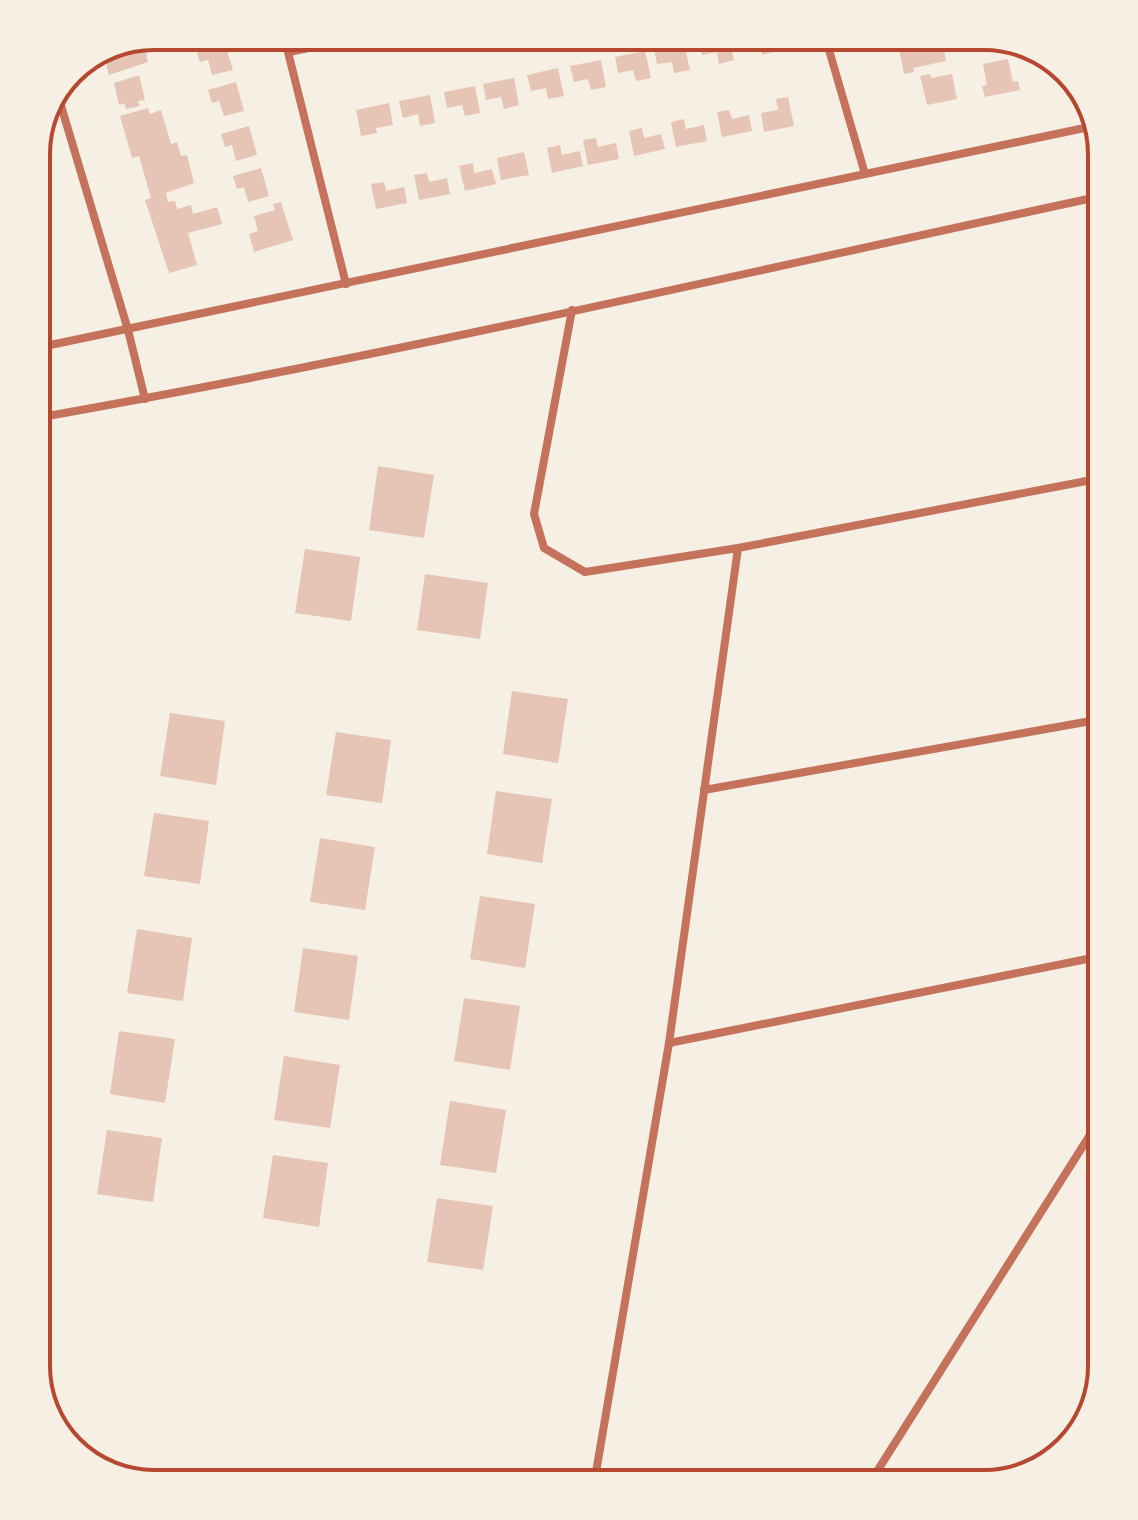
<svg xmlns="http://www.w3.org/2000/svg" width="1138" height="1520" viewBox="0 0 1138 1520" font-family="'Public Sans',sans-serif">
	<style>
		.building { fill: #e6c5b7 }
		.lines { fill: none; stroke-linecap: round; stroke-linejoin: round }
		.minor { stroke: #c5725c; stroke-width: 8 }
		.rim { fill: none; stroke: #b5482f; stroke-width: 4 }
	</style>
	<rect width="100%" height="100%" fill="#f6efe4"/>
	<g class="building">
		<polygon points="715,36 729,36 734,60 719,64 717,52 702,55 698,39"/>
		<polygon points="743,36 775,36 778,51 762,55 760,43 745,47"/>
		<polygon points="143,40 148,62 109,75 104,55"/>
		<polygon points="942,40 946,61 913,68 914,72 904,74 899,49"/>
		<polygon points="224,41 233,70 212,75 208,60 200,62 196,49"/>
		<polygon points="684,43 690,70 674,73 672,62 657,64 654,49"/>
		<polygon points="645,51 651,78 636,81 633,70 618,73 615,57"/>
		<polygon points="1008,59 1013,82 1018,81 1020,90 985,97 982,86 987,85 983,64"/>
		<polygon points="601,60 606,87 591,90 588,79 574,82 570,66"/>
		<polygon points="558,68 564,96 548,99 546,88 531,91 527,75"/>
		<polygon points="930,74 931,78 952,74 957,99 927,105 920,76"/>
		<polygon points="139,75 145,100 138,101 140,106 126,109 124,103 119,105 114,83"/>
		<polygon points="514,78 519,105 504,109 501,97 486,100 483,84"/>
		<polygon points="236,82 244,111 224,116 219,101 212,103 208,90"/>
		<polygon points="475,86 480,113 465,116 462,105 447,108 444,92"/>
		<polygon points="430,95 435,123 420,126 418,114 403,118 399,101"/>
		<polygon points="788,97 794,126 764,132 761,113 778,110 776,99"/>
		<polygon points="389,103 393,125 376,128 377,133 361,136 356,110"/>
		<polygon points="148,108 150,114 161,110 171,144 177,142 181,156 187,155 194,183 166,193 168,202 175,201 177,209 191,205 193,214 217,207 222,224 188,233 197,265 169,273 145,200 151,198 139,156 132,158 120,116"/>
		<polygon points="729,110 732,119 749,115 752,131 722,137 717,112"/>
		<polygon points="684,119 686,129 704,125 707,141 676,147 671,122"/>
		<polygon points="249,126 257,155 236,161 232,145 225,147 221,134"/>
		<polygon points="642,128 644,138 661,134 665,149 634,156 629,131"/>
		<polygon points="596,138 598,147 616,143 619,159 588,165 583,140"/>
		<polygon points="560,145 562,155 580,151 583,166 552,173 547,148"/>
		<polygon points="524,152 529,175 501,180 497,158"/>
		<polygon points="473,163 474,173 492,169 496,184 465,191 459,166"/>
		<polygon points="261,168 269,196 248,202 244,187 237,189 233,176"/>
		<polygon points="427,173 429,182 447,178 450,194 419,200 414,175"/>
		<polygon points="384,182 386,191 404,187 407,203 376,209 371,184"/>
		<polygon points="281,202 293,240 254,252 249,234 258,231 254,216 275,210 273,204"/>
		<polygon points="378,466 434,475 424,538 369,530"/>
		<polygon points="305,549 360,557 351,621 295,613"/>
		<polygon points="425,574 488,583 480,639 417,630"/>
		<polygon points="512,691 568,699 558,763 503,754"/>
		<polygon points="36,693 52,695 43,758 36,757"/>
		<polygon points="170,713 225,721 216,785 160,776"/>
		<polygon points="336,732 391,740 382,803 326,795"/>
		<polygon points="496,791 552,799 542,863 487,854"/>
		<polygon points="154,813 209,821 200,884 144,876"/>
		<polygon points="320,838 375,847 365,910 310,902"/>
		<polygon points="480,896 535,904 525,968 470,959"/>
		<polygon points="137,929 192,938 183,1001 127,993"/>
		<polygon points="303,948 358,956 349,1020 294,1012"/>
		<polygon points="464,998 520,1006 510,1070 454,1061"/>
		<polygon points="119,1031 175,1039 165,1103 110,1094"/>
		<polygon points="284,1056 340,1065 330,1128 274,1120"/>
		<polygon points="450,1101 506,1110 496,1173 440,1165"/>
		<polygon points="107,1130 162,1138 153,1202 97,1194"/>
		<polygon points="273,1155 328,1163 319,1227 263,1218"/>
		<polygon points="437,1198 493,1206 483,1270 427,1262"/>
	</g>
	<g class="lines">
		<g class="minor">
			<polyline points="284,36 346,284"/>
			<polyline points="825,36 865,174"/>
			<polyline points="289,52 367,36"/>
			<polyline points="59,99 128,330 145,399"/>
			<polyline points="572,310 534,514 544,548 585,572 738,548 1102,478"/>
			<polyline points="36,348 1094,126"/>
			<path d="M 36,418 C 393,355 748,272 1102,196"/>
			<polyline points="704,790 1102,719"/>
			<polyline points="669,1043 1102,956"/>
			<polyline points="594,1484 669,1043 738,548"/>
			<polyline points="869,1484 1102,1116"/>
		</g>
	</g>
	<path d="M0 0H1138V1520H0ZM154 50H984A104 104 0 0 1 1088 154V1366A104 104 0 0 1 984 1470H154A104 104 0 0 1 50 1366V154A104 104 0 0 1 154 50Z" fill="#f6efe4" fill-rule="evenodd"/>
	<path class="rim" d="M154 50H984A104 104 0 0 1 1088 154V1366A104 104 0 0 1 984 1470H154A104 104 0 0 1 50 1366V154A104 104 0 0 1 154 50Z"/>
</svg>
